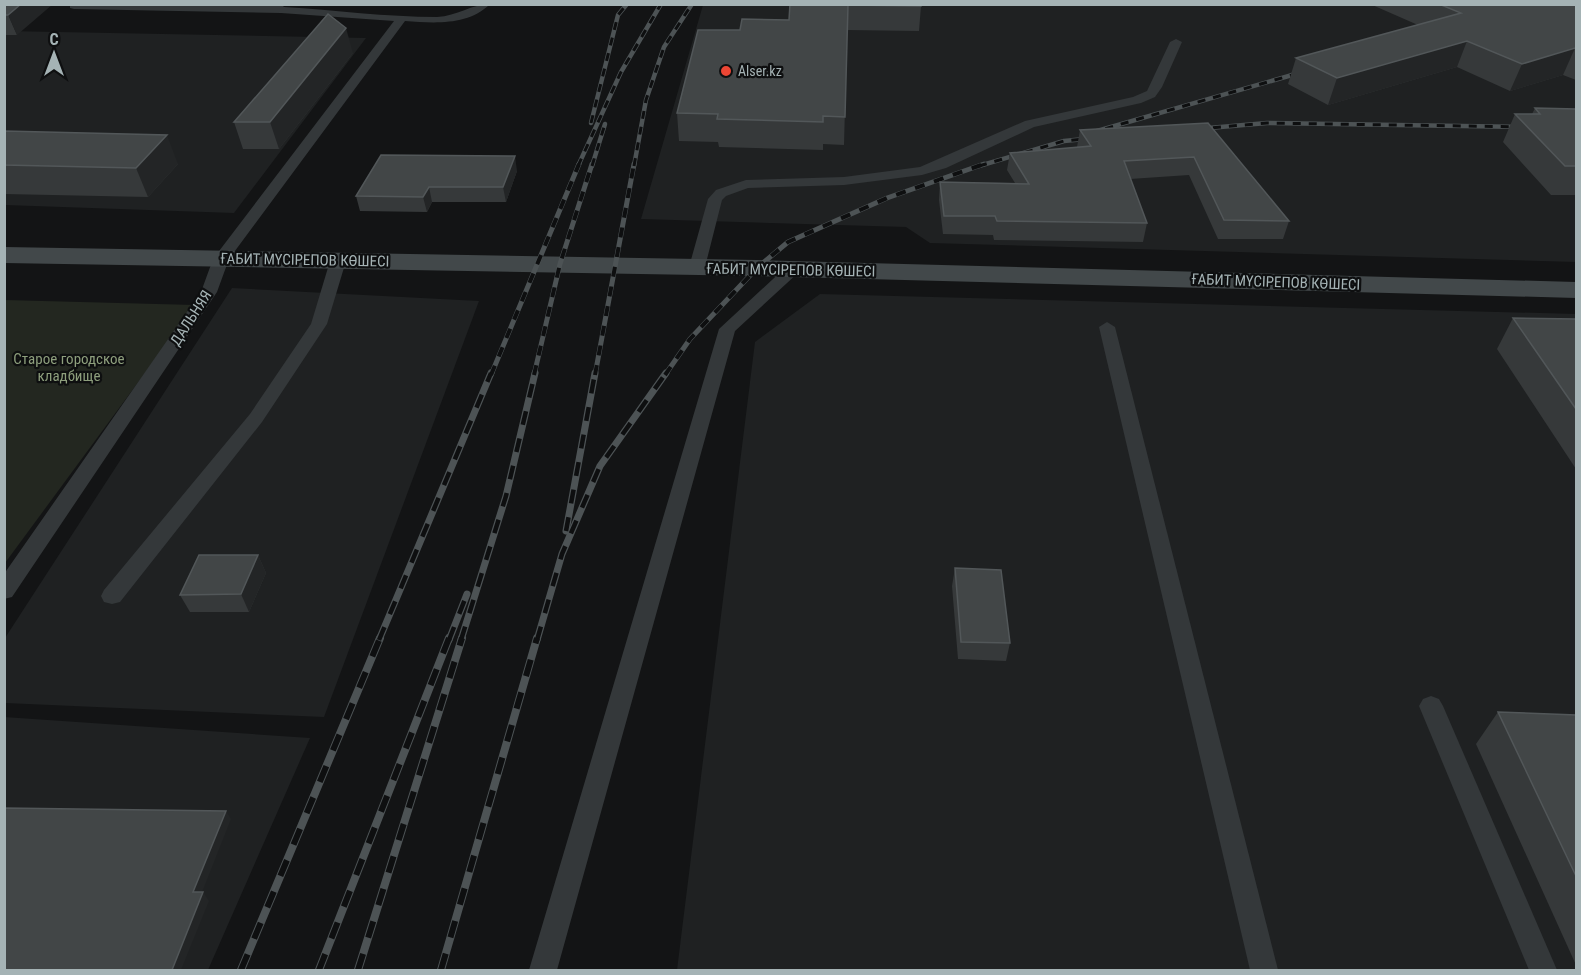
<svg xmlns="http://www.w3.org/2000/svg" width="1581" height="975" viewBox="0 0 1581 975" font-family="'Roboto Condensed',sans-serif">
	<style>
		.built { fill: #1f2122 }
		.green { fill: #232720 }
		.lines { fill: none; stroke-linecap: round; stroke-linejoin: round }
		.lane { fill: #34383a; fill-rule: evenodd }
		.secondary { fill: #42484a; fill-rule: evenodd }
		.rail-far3-casing { stroke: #4d5355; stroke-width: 4.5 }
		.rail-far2-casing { stroke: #4d5355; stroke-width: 5 }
		.rail-far1-casing { stroke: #4d5355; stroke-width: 7 }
		.rail-casing { stroke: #4d5355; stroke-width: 8 }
		.rail-far3 { stroke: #0e0f10; stroke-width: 3; stroke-dasharray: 8; stroke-linecap: butt }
		.rail-far2 { stroke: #0e0f10; stroke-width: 4; stroke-dasharray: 10; stroke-linecap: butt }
		.rail-far1 { stroke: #0e0f10; stroke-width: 4.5; stroke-dasharray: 14; stroke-linecap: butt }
		.rail { stroke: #0e0f10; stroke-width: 6; stroke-dasharray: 17; stroke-linecap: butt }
		.wall { fill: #36393a }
		.shaded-wall { fill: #232526 }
		.building { fill: #424647; stroke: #525759; stroke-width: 1.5 }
		.poi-dot { fill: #ec4634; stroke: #0e0f10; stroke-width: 2 }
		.labels { text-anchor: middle; stroke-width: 4.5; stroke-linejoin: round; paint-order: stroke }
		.far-poi-label { font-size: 14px; fill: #a5b3b5; stroke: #0e0f10; text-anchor: start }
		.street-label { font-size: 15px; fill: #a5b3b5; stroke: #0e0f10 }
		.park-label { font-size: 15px; fill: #8e9f7d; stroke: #0e0f10 }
	</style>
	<rect width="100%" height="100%" fill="#131415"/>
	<g class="built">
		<polygon points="703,5 1576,5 1576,262 930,243 906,227 641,219"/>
		<polygon points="5,31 366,38 234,213 5,205"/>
		<polygon points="232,288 479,301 324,717 5,703 5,638"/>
		<polygon points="820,294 1576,314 1576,970 677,970 755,342"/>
		<polygon points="4,717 310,738 208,970 5,970"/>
	</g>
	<polygon class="green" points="5,300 195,305 5,563"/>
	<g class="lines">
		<g class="lane">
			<path d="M 70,4 L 270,6 L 269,4 L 281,4 L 284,7 C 335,10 386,17 437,17 C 457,16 472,4 490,4 C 468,26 434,23 405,21 L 229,259 L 217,292 L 12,597 L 4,599 L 4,574 L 201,292 L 213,259 L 394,21 L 281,13 L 74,9 L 70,8 Z"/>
			<polygon points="1176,39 1182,42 1162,87 1155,97 1141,103 1034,127 946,168 922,175 844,185 748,188 726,196 722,200 705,267 697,272 689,267 708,199 716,190 746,180 844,177 920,167 1025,121 1133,97 1147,91 1170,42"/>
			<polygon points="338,256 346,261 327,324 262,422 120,602 112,604 104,602 101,596 104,590 250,414 311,324 330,261"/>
			<polygon points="793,264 799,266 801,269 799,272 735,331 557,970 529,970 719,329 787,266"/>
			<polygon points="1107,322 1115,327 1278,970 1250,970 1099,327"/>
			<polygon points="1431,696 1439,699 1443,706 1557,970 1529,970 1419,706 1423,699"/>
		</g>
		<polygon class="secondary" points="4,247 757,260 1576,282 1576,298 757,276 4,263"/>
		<defs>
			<g id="rail-far3">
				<polyline points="591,123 618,15 627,4"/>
				<polyline points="1197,129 1267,123 1526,127"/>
				<polyline points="1090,133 1306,71"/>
				<polyline points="578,166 621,72 661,4"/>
				<polyline points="592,166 605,124"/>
				<polyline points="634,166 646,100 664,47 692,4"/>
				<polyline points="979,166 1064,141 1095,138"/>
			</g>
			<g id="rail-far2">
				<polyline points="491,375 579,164"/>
				<polyline points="534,375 560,264 592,164"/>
				<polyline points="595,375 634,164"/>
				<polyline points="665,375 690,339 757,268 788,242 887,198 984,164"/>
			</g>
			<g id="rail-far1">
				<polyline points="566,531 595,373"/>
				<polyline points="379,640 491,373"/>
				<polyline points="449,640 467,594"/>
				<polyline points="461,640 506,496 535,373"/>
				<polyline points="537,640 562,554 600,466 666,373"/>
			</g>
			<g id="rail">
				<polyline points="241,970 380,638"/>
				<polyline points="319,970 449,638"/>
				<polyline points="358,970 462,638"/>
				<polyline points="441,970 537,638"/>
			</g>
		</defs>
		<use href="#rail-far3" class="rail-far3-casing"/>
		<use href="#rail-far2" class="rail-far2-casing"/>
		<use href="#rail-far1" class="rail-far1-casing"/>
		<use href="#rail" class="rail-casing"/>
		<use href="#rail-far3" class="rail-far3"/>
		<use href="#rail-far2" class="rail-far2"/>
		<use href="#rail-far1" class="rail-far1"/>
		<use href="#rail" class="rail"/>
	</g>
	<g class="wall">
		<polygon points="4,4 17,35 4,35"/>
		<polygon points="790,4 921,6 919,31 847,30 844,145 823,144 823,150 719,147 718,142 679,141 677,113 740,30 789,20"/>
		<polygon points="1370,4 1576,4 1576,80 1563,75 1510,91 1457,67 1328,105 1288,84 1296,58 1418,25"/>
		<polygon points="353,53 279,149 243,149 234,122"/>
		<polygon points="1535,108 1576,109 1576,196 1575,195 1551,195 1503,142 1515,114 1532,114"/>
		<polygon points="1208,123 1289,221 1283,239 1218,239 1189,175 1130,179 1147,223 1143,242 994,240 993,235 943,234 939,200 940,182 1015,183 1007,170 1010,153 1077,147 1080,130"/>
		<polygon points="4,131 178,164 148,197 4,194"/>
		<polygon points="517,171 506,202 432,202 427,212 360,211 356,196"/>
		<polygon points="1513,318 1576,319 1576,469 1497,349"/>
		<polygon points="258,555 266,573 249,612 190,612 180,595"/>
		<polygon points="955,568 1010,643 1006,661 958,659 952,586"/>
		<polygon points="1498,712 1576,715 1576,965 1476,744"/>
	</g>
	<g class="shaded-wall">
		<polygon points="21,4 53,4 17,35 8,15"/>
		<polygon points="346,28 353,53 279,149 270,122"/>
		<polygon points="1467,41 1457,67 1328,105 1337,78"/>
		<polygon points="1575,48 1563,75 1510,91 1522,64"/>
		<polygon points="167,135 178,164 148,197 136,168"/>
		<polygon points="515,156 517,171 506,202 503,187"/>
		<polygon points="429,187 432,202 427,212 423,197"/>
		<polygon points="258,555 266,573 249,612 241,594"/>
		<polygon points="226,811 231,819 199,900 193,892"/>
		<polygon points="203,892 209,901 181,970 172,970"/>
	</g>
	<g class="building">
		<polygon points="4,4 21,4 8,15 4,15"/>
		<polygon points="790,4 921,4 921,6 848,5 845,117 823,116 823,122 717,119 718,114 677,113 698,30 740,30 742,19 789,20"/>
		<polygon points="1439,4 1576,4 1576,49 1575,48 1522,64 1467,41 1337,78 1296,58 1461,13"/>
		<polygon points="328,14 346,28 270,122 234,122"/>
		<polygon points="1535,108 1576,109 1576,166 1565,166 1515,114 1540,114"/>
		<polygon points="1208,123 1289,221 1224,220 1194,157 1124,161 1147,223 997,221 995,216 944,216 940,182 1029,184 1010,153 1091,146 1080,130"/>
		<polygon points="4,131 167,135 136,168 4,165"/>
		<polygon points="381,155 515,156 503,187 429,187 423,197 356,196"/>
		<polygon points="1513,318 1576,319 1576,409"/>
		<polygon points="199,555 258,555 241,594 180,595"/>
		<polygon points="955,568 1001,570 1010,643 961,642"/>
		<polygon points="1498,712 1576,715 1576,876"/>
		<polygon points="4,808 226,811 193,892 203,892 172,970 4,970"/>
	</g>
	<circle class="poi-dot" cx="726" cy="71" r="6"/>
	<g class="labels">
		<g class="far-poi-label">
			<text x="738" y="76">Alser.kz</text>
		</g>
		<g class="street-label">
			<text transform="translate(305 260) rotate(1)" y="5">ҒАБИТ МҮСІРЕПОВ КӨШЕСІ</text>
			<text transform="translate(791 270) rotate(1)" y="5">ҒАБИТ МҮСІРЕПОВ КӨШЕСІ</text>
			<text transform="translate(1276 282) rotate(2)" y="5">ҒАБИТ МҮСІРЕПОВ КӨШЕСІ</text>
			<text transform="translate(191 318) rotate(-57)" y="5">ДАЛЬНЯЯ</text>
		</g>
		<g class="park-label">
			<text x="69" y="364">Старое городское<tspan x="69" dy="17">кладбище</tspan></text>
		</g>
	</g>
	<rect width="1581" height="975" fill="none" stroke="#a5b3b5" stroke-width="12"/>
	<g transform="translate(54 54)" stroke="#0e0f10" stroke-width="4.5" paint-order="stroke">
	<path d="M0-4.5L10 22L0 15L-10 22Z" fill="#a5b3b5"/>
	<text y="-9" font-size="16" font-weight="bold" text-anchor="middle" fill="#a5b3b5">С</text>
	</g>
</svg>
